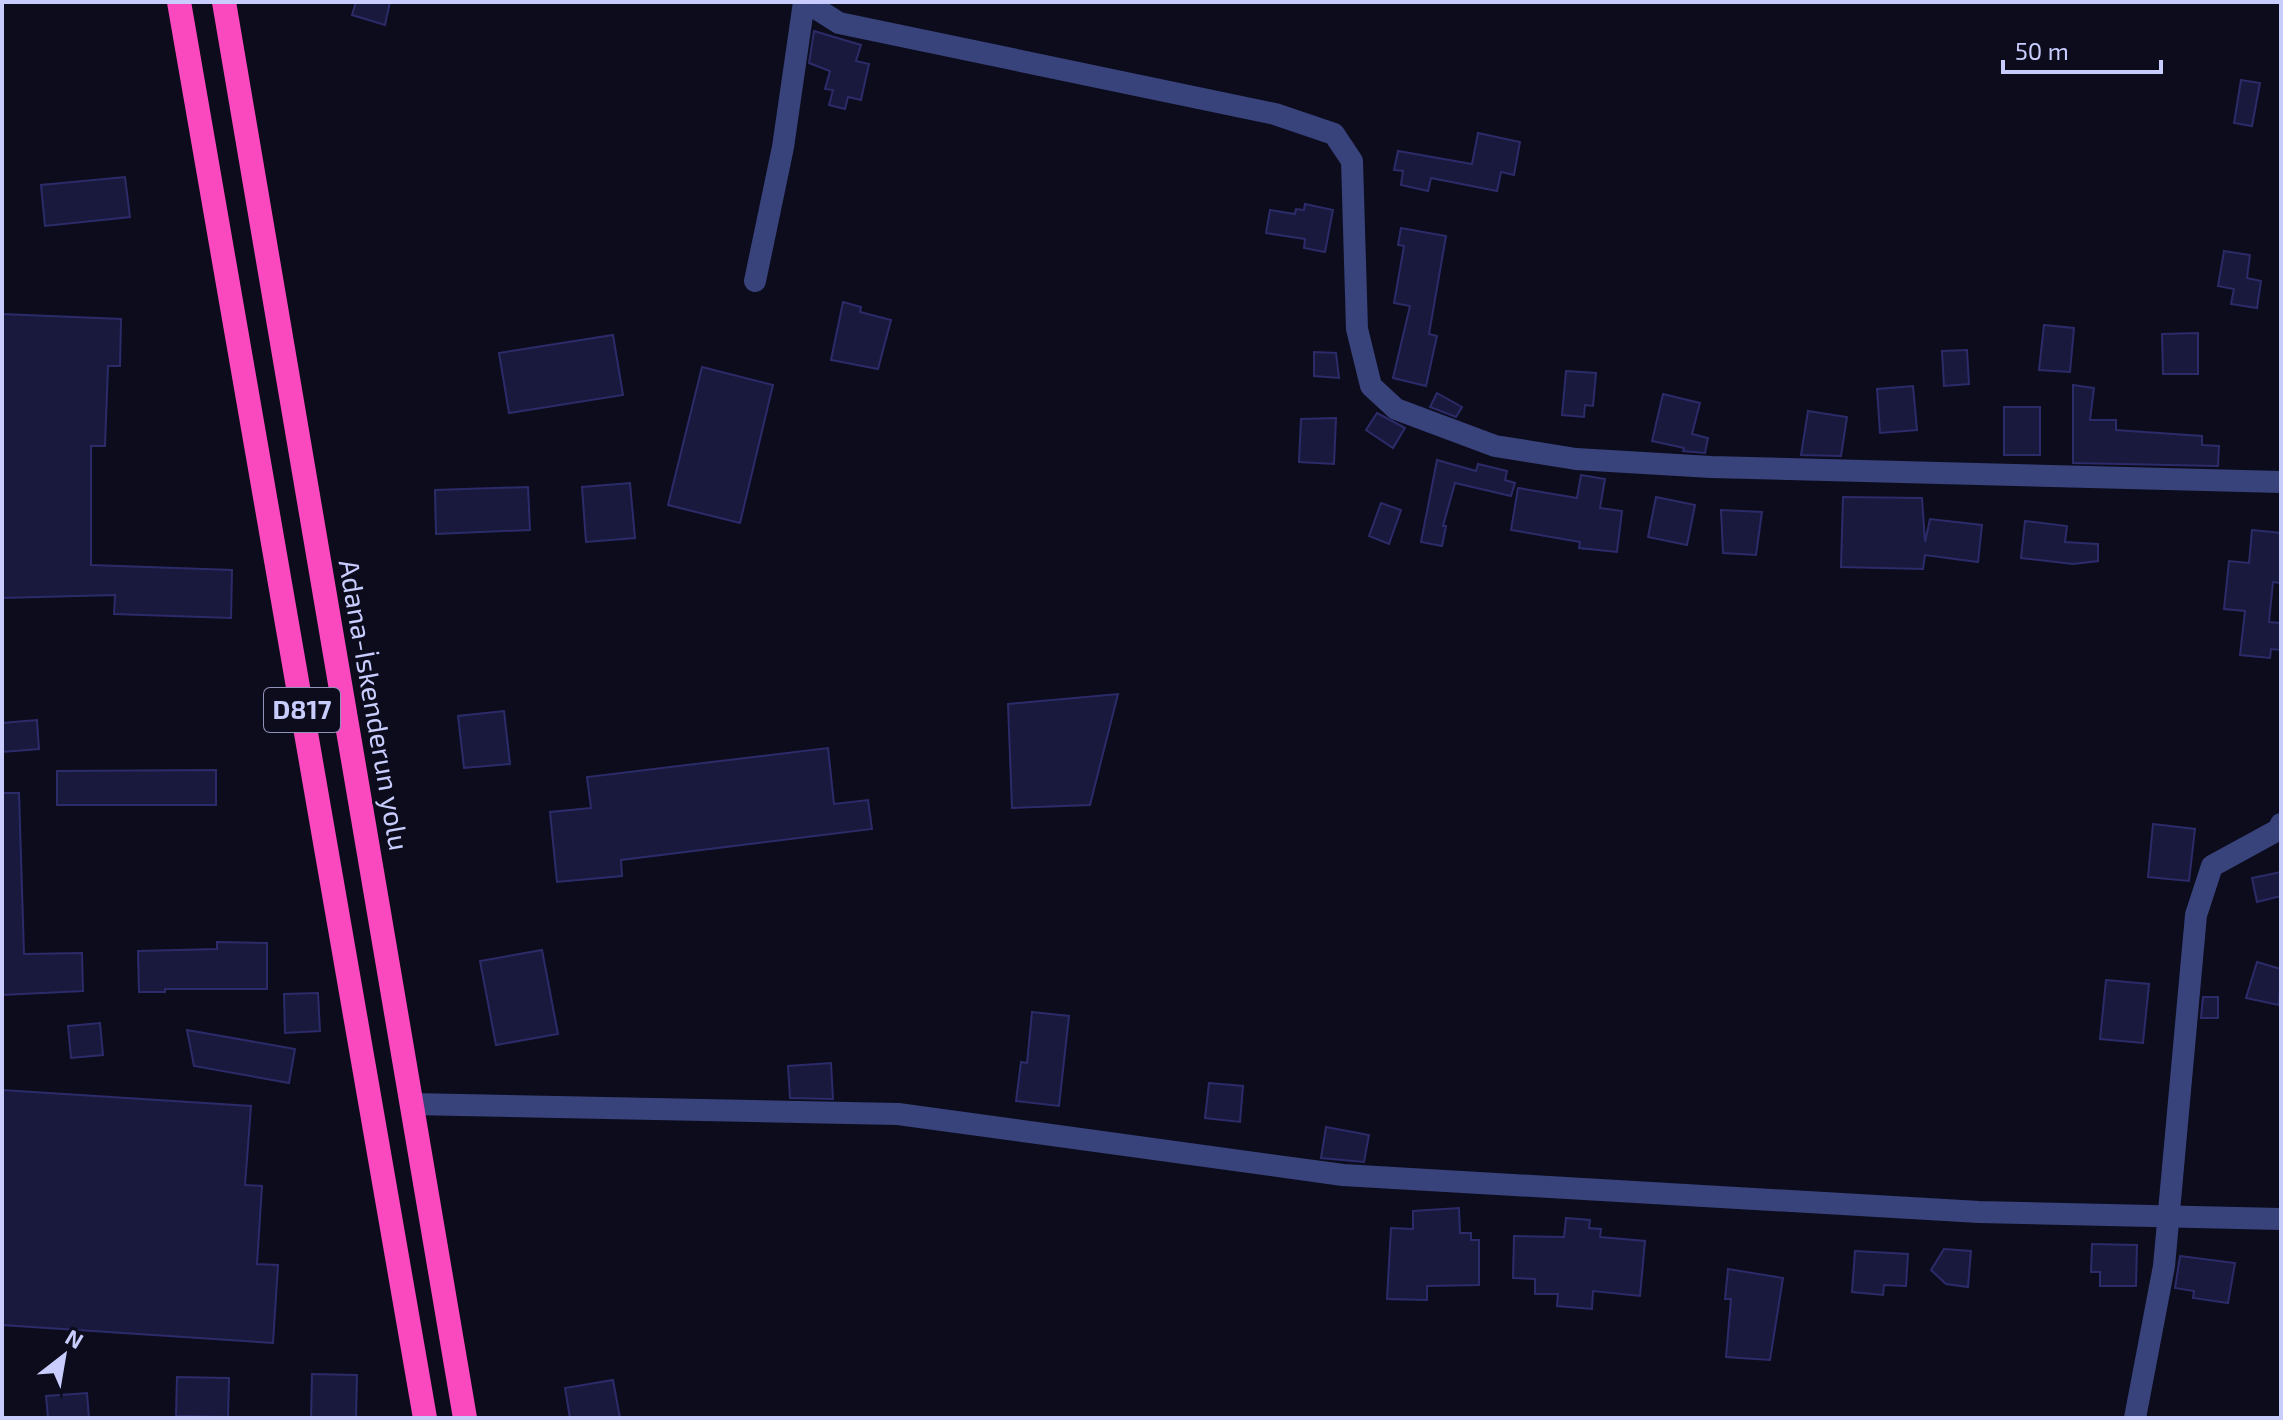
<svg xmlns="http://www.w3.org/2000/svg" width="2283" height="1420" viewBox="0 0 2283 1420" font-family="'Exo 2',sans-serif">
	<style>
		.building { fill: #19193d; stroke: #2c2b69; stroke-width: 2 }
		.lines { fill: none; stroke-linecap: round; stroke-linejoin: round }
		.minor { stroke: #38427b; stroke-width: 22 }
		.highway { stroke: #fa48be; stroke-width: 24 }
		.labels { text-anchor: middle; stroke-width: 6; stroke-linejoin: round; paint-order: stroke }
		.shield { fill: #0c0c1d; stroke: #9093ba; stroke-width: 2 }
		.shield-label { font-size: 26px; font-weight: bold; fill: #c9cdfe }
		.street-label { font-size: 28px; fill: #c9cdfe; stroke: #0c0c1d }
	</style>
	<rect width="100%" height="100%" fill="#0c0c1d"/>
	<g class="building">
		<polygon points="356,2 390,2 385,25 352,15"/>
		<polygon points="814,31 861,45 856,61 869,64 861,100 848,97 845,109 829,105 833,90 825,89 830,71 809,63"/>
		<polygon points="2241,80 2260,83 2252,126 2234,123"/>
		<polygon points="1478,133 1520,142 1514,175 1501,172 1497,191 1431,178 1428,191 1401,185 1403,171 1394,170 1398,151 1472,164"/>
		<polygon points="125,177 130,217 45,226 41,185"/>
		<polygon points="1305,204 1333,210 1325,252 1304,248 1305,239 1266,233 1270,210 1295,214 1296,209 1304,210"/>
		<polygon points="1401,228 1446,236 1429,334 1437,336 1426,386 1393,378 1410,306 1394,303 1404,246 1398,245"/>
		<polygon points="2224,251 2250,255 2247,278 2261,281 2257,308 2231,304 2234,289 2218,286"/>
		<polygon points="843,302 861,307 860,312 891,320 878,369 831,360"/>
		<polygon points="2,314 121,319 120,366 108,366 105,446 91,446 91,565 232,570 231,618 114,614 115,595 2,598"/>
		<polygon points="2044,325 2074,328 2070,372 2039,370"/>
		<polygon points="2198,333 2198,374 2163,374 2162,334"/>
		<polygon points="613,335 623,395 509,413 499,353"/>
		<polygon points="1967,350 1969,384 1944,386 1942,351"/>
		<polygon points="1314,352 1336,353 1339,378 1314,376"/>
		<polygon points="702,367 773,385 740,523 668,505"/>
		<polygon points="1566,371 1596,373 1593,406 1585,405 1584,417 1562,415"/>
		<polygon points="2073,385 2094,388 2090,420 2116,420 2116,430 2202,436 2202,445 2219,446 2218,466 2073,463"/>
		<polygon points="1913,386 1917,430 1880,433 1877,389"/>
		<polygon points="1437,393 1462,407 1456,417 1430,407"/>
		<polygon points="1663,394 1700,403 1692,434 1708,438 1705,453 1683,451 1684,448 1652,441"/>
		<rect x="2004" y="407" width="36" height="48"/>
		<polygon points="1808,411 1847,417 1841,456 1801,455"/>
		<polygon points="1377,413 1405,428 1393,448 1366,430"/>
		<polygon points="1336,418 1334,464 1299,462 1301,419"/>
		<polygon points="1437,460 1476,471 1478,464 1507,471 1505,480 1515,483 1511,496 1455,483 1443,526 1446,526 1442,546 1421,542"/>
		<polygon points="1581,475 1605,479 1600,508 1622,511 1617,552 1579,548 1580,542 1511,530 1518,488 1577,498"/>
		<polygon points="630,483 635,538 586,542 582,487"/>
		<polygon points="528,487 530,530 436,534 435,490"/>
		<polygon points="1656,497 1695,505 1687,545 1648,537"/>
		<polygon points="1843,497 1922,498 1925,542 1930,519 1982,525 1978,562 1925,555 1923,569 1841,567"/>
		<polygon points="1381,503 1401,510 1389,544 1369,536"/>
		<polygon points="1721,510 1762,512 1756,555 1723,553"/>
		<polygon points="2025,521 2067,526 2065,542 2098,544 2098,561 2073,564 2021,558"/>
		<polygon points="2252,530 2281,533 2281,583 2273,582 2269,622 2281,623 2281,650 2271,649 2270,658 2240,655 2245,611 2224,609 2229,561 2249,563"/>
		<polygon points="1118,694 1090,805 1012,808 1008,704"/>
		<polygon points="504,711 510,764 464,768 458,716"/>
		<polygon points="37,720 39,749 2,752 2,723"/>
		<polygon points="828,748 834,804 868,800 872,829 621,860 622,876 557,882 550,812 591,808 587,777"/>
		<polygon points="216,770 216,805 57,805 57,771"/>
		<polygon points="2,793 19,793 24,954 82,953 83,991 2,995"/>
		<polygon points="2153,824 2195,829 2189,881 2148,877"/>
		<polygon points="2281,872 2281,896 2257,902 2252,878"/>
		<polygon points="217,942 267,943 267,989 165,989 165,992 139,992 138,951 217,949"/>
		<polygon points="542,950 558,1034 496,1045 480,961"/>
		<polygon points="2257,962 2281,969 2279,1005 2246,998"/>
		<polygon points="2106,980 2149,984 2143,1043 2100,1039"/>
		<polygon points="318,993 320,1031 285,1033 284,994"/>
		<polygon points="2203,997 2218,997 2218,1018 2201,1018"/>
		<polygon points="1032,1012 1069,1016 1059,1106 1016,1101 1021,1062 1027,1063"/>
		<polygon points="100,1023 103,1055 71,1058 68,1026"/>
		<polygon points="187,1030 295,1049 289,1083 194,1066"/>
		<polygon points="831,1063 833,1099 790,1098 788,1066"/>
		<polygon points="1209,1083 1243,1086 1240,1122 1205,1118"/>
		<polygon points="2,1090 251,1106 245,1185 262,1186 257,1264 278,1265 273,1343 2,1325"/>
		<polygon points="1326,1127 1369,1135 1364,1162 1321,1158"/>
		<polygon points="1459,1208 1460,1233 1471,1233 1471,1240 1479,1240 1479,1285 1427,1286 1427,1300 1387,1299 1391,1228 1413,1229 1413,1211"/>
		<polygon points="1566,1218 1590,1220 1589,1228 1601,1229 1600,1237 1645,1241 1640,1296 1593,1291 1592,1309 1557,1306 1558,1294 1535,1294 1535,1279 1513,1278 1514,1236 1564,1237"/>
		<polygon points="2092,1244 2137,1245 2136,1286 2100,1286 2100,1272 2091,1272"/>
		<polygon points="1944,1249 1971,1251 1968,1287 1946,1284 1931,1270"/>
		<polygon points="1855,1251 1908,1254 1906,1286 1884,1285 1883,1295 1852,1292"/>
		<polygon points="2180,1256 2235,1263 2228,1303 2193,1298 2194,1291 2175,1288"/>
		<polygon points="1728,1269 1783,1278 1770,1360 1726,1357 1731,1299 1725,1299"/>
		<polygon points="312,1374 357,1375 356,1418 311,1418"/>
		<polygon points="177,1377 229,1378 228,1417 176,1416"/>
		<polygon points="613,1380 620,1418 570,1418 565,1388"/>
		<polygon points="87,1393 89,1418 48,1418 46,1396"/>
	</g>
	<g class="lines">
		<g class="minor">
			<polyline points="806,2 839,23 1275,114 1334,134 1352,161 1357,329 1371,386 1396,409 1495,446 1576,459 1711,467 2281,482"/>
			<polyline points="755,281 783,147 804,2"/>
			<polyline points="411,1104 898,1114 1343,1175 1979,1212 2281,1219"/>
			<polyline points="2135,1418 2164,1266 2196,915 2212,866 2278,830 2281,824"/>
		</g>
		<g class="highway">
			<polyline points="179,2 425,1418"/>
			<polyline points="224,2 465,1418"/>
		</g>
	</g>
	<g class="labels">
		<rect class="shield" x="264" y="688" width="76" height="44" rx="6"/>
		<g class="shield-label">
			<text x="302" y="719">D817</text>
		</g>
		<g class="street-label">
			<text transform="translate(374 705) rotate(80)" y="10">Adana-İskenderun yolu</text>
		</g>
	</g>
	<rect width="2283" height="1420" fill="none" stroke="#c9cdfe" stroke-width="8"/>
	<g transform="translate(64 1356) rotate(31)" stroke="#0c0c1d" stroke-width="6" paint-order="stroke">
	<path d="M0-6L14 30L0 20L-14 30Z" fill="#c9cdfe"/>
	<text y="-12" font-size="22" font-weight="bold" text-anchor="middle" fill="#c9cdfe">N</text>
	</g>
	<path d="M2003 60v12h158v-12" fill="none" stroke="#c9cdfe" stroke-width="4"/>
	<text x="2015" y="60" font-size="24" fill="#c9cdfe" stroke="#0c0c1d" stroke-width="6" paint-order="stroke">50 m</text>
</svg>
